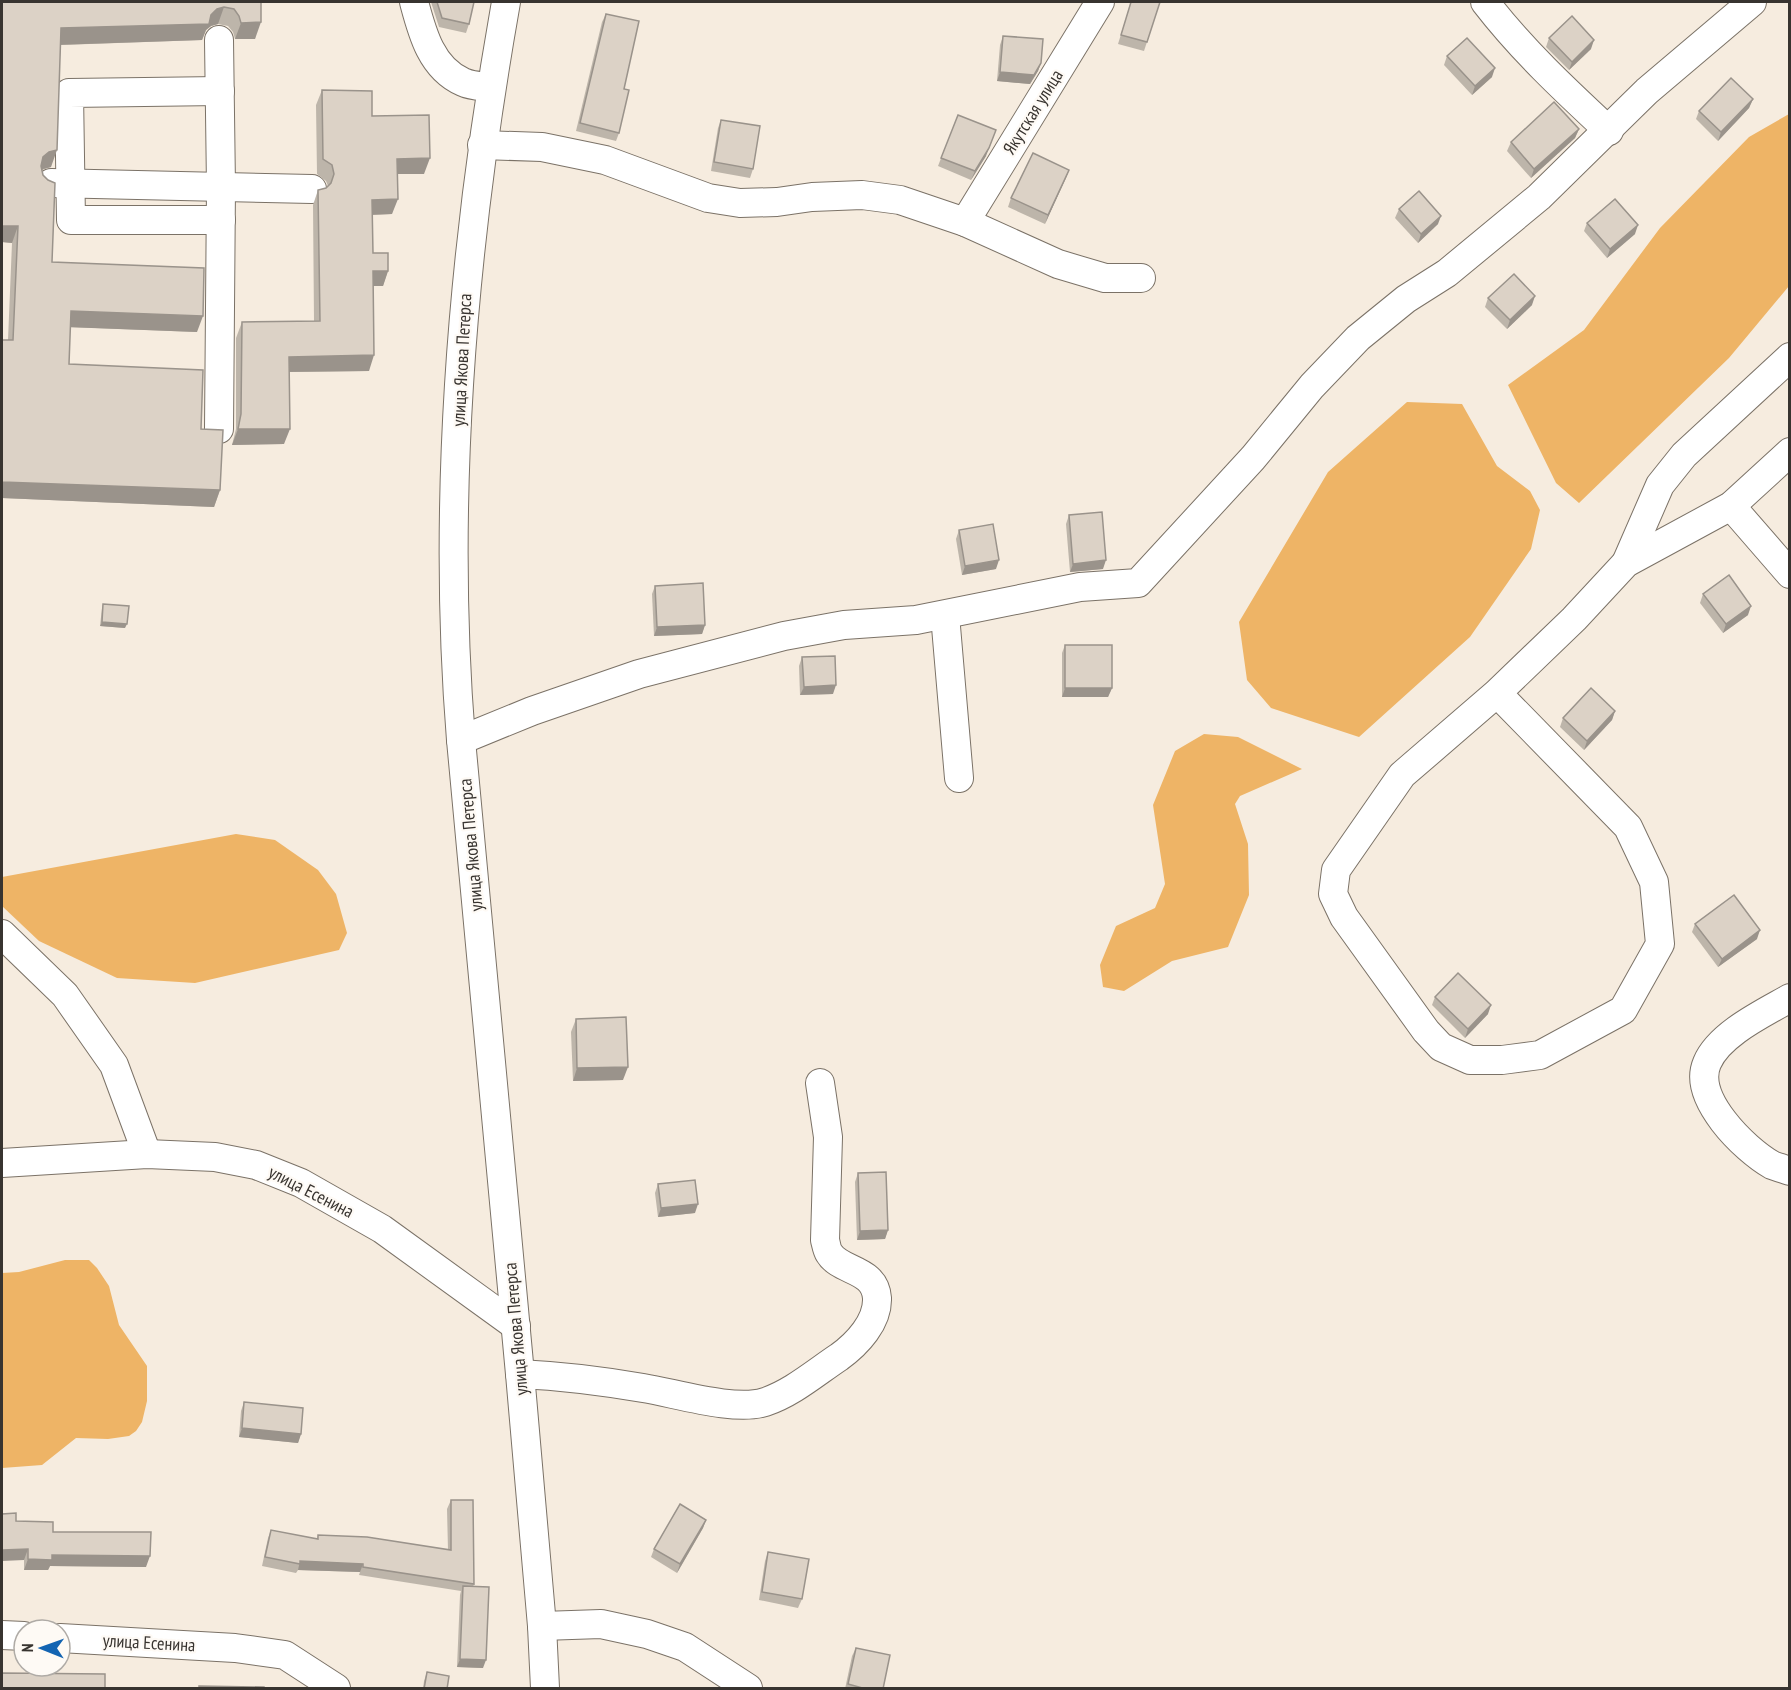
<svg xmlns="http://www.w3.org/2000/svg" width="1791" height="1690" viewBox="0 0 1791 1690" font-family="'PT Sans Narrow',sans-serif">
	<style>
		.water { fill: #eeb466 }
		.lines { fill: none; stroke-linecap: round; stroke-linejoin: round }
		.minor-casing { stroke: #7b7267; stroke-width: 30 }
		.minor { stroke: #fff; stroke-width: 28 }
		.wall { fill: #bdb5aa }
		.shaded-wall { fill: #9a938b }
		.building { fill: #dcd2c6; stroke: #9a938b; stroke-width: 1.5 }
		.labels { text-anchor: middle; stroke-width: 4.5; stroke-linejoin: round; paint-order: stroke }
		.street-label { font-size: 18px; fill: #383430; stroke: #fefaf5 }
	</style>
	<rect width="100%" height="100%" fill="#f6ecdf"/>
	<g class="water">
		<polygon points="1789,114 1789,286 1729,358 1579,503 1556,483 1508,385 1584,330 1660,228 1749,137"/>
		<polygon points="1407,402 1462,404 1497,466 1530,491 1540,510 1531,549 1470,637 1359,737 1271,708 1247,680 1239,622 1328,472"/>
		<polygon points="1204,734 1238,737 1302,769 1240,796 1235,804 1248,844 1249,895 1228,947 1172,961 1124,991 1103,987 1100,965 1116,926 1155,908 1165,884 1153,805 1175,751"/>
		<polygon points="236,834 275,840 318,870 336,894 347,933 339,950 195,983 117,978 39,941 2,906 2,877"/>
		<polygon points="65,1260 89,1260 97,1268 109,1286 119,1325 147,1366 147,1401 142,1422 136,1431 129,1436 108,1439 76,1438 42,1465 2,1468 2,1273 19,1272"/>
	</g>
	<g class="lines">
		<defs>
			<g id="minor">
				<path d="M 414,2 C 422,32 431,68 463,82 C 471,86 482,86 490,87"/>
				<path d="M 506,2 C 463,244 441,494 461,740 L 520,1374 L 542,1626 L 545,1688"/>
				<path d="M 1485,2 C 1522,50 1565,90 1609,131"/>
				<polyline points="219,40 221,187 219,429"/>
				<polyline points="220,91 69,93 71,220 221,220"/>
				<polyline points="482,145 542,147 605,160 708,198 740,203 777,202 812,197 862,195 900,200 965,222 1058,264 1105,278 1141,278"/>
				<polyline points="51,183 312,189"/>
				<polyline points="965,222 1100,2"/>
				<polyline points="1731,506 1790,574"/>
				<polyline points="1626,563 1660,485 1684,455 1790,357"/>
				<polyline points="945,615 959,778"/>
				<polyline points="1497,693 1628,827 1654,882 1660,944 1623,1010 1540,1055 1502,1060 1470,1060 1441,1047 1426,1031 1344,917 1333,894 1336,870 1402,775 1497,693 1574,619 1626,563 1731,506 1790,452"/>
				<polyline points="461,740 532,711 639,674 784,636 844,625 916,620 1080,587 1138,583 1253,458 1312,386 1358,338 1406,299 1447,273 1539,197 1647,91 1752,2"/>
				<polyline points="2,934 65,995 114,1065 147,1154"/>
				<path d="M 1790,998 C 1764,1013 1719,1034 1707,1063 C 1692,1098 1744,1149 1772,1165 C 1777,1167 1784,1169 1790,1171"/>
				<polyline points="2,1163 147,1154 215,1157 256,1165 301,1183 382,1229 516,1326"/>
				<path d="M 520,1374 C 562,1376 602,1381 643,1388 C 675,1393 735,1412 765,1402 C 792,1393 815,1373 839,1357 C 857,1344 878,1322 877,1298 C 875,1268 840,1272 829,1253 C 827,1250 826,1244 825,1240 L 828,1137 L 820,1083"/>
				<polyline points="542,1626 601,1624 647,1634 685,1647 748,1688"/>
				<polyline points="2,1635 24,1636"/>
				<polyline points="60,1638 235,1648 285,1655 336,1688"/>
			</g>
		</defs>
		<use href="#minor" class="minor-casing"/>
		<use href="#minor" class="minor"/>
	</g>
	<g class="wall">
		<polygon points="2,2 261,2 255,39 235,39 233,32 228,26 218,24 211,26 206,30 202,40 61,45 51,167 42,170 52,262 197,332 70,327 69,364 201,429 220,490 214,507 2,498 2,340 8,340 12,243 2,242"/>
		<polygon points="431,2 474,2 469,24 466,33 439,27"/>
		<polygon points="1131,2 1160,2 1144,51 1118,44"/>
		<polygon points="606,14 624,89 619,133 616,141 576,131 602,22"/>
		<polygon points="1003,36 1041,63 1038,71 1030,84 997,81 1000,45"/>
		<polygon points="1549,38 1591,49 1569,70 1546,47"/>
		<polygon points="1447,56 1492,77 1472,95 1444,65"/>
		<polygon points="322,90 372,116 424,174 397,174 392,214 372,215 373,253 388,271 383,286 373,286 369,371 289,372 284,444 232,445 236,429 236,338 242,322 314,321 313,205 318,190 326,188 328,186 326,181 317,174 316,105"/>
		<polygon points="1753,99 1749,108 1718,141 1696,119 1699,111"/>
		<polygon points="958,115 986,156 971,180 938,166"/>
		<polygon points="721,120 753,169 750,178 711,171 718,128"/>
		<polygon points="1579,129 1575,138 1531,178 1507,151 1511,142"/>
		<polygon points="1069,170 1045,224 1008,207 1011,198"/>
		<polygon points="1399,209 1438,224 1418,243 1395,218"/>
		<polygon points="1587,223 1635,234 1607,258 1584,231"/>
		<polygon points="1488,298 1532,305 1507,329 1485,307"/>
		<polygon points="1069,515 1103,569 1070,572 1066,524"/>
		<polygon points="959,530 996,569 962,575 956,539"/>
		<polygon points="655,586 705,625 702,634 654,636 652,594"/>
		<polygon points="1703,594 1748,615 1723,633 1700,603"/>
		<polygon points="103,604 125,628 100,626 102,608"/>
		<polygon points="1065,645 1112,688 1108,697 1062,697 1062,653"/>
		<polygon points="802,657 833,694 800,695 799,666"/>
		<polygon points="1615,711 1612,720 1584,750 1560,727 1563,718"/>
		<polygon points="1695,924 1757,939 1718,967 1692,932"/>
		<polygon points="1435,997 1488,1014 1465,1038 1432,1005"/>
		<polygon points="576,1019 623,1080 573,1081 571,1032"/>
		<polygon points="858,1173 888,1230 885,1239 857,1240 855,1182"/>
		<polygon points="658,1184 695,1213 658,1217 655,1193"/>
		<polygon points="244,1402 301,1434 298,1443 239,1437 241,1411"/>
		<polygon points="451,1500 474,1584 473,1587 483,1668 457,1667 460,1595 461,1591 359,1575 360,1572 298,1570 296,1573 262,1566 268,1538 271,1530 317,1539 318,1535 448,1550 447,1509"/>
		<polygon points="706,1520 703,1528 677,1573 651,1557 654,1549"/>
		<polygon points="16,1521 53,1532 146,1567 50,1566 48,1570 24,1570 24,1560"/>
		<polygon points="768,1552 802,1599 798,1608 759,1600 765,1561"/>
		<polygon points="856,1648 883,1689 845,1689 852,1656"/>
		<polygon points="427,1672 447,1689 423,1689 424,1681"/>
	</g>
	<g class="shaded-wall">
		<polygon points="224,7 218,24 211,26 206,30 202,40 55,45 61,28 211,15 217,9"/>
		<polygon points="261,22 255,39 235,39 241,23"/>
		<polygon points="1594,40 1591,49 1569,70 1572,62"/>
		<polygon points="1041,63 1038,71 1030,84 997,81 1000,72"/>
		<polygon points="1495,68 1492,77 1472,95 1475,86"/>
		<polygon points="1753,99 1749,108 1718,141 1721,132"/>
		<polygon points="1579,129 1575,138 1531,178 1534,169"/>
		<polygon points="996,130 986,156 971,180 975,171"/>
		<polygon points="57,150 51,167 43,169 37,174 43,157 49,152"/>
		<polygon points="430,158 424,174 392,174 397,159"/>
		<polygon points="1069,170 1066,178 1045,224 1048,215"/>
		<polygon points="398,199 392,214 366,215 372,200"/>
		<polygon points="1441,216 1438,224 1418,243 1421,234"/>
		<polygon points="1638,225 1635,234 1607,258 1610,249"/>
		<polygon points="2,226 18,226 12,243 2,242"/>
		<polygon points="373,271 388,271 383,286 368,286"/>
		<polygon points="1535,296 1532,305 1507,329 1510,320"/>
		<polygon points="71,311 203,316 197,332 65,327"/>
		<polygon points="374,355 369,371 283,372 289,357"/>
		<polygon points="238,429 290,429 284,444 232,445"/>
		<polygon points="2,482 220,490 214,507 2,498"/>
		<polygon points="999,560 996,569 962,575 965,566"/>
		<polygon points="1106,560 1103,569 1070,572 1073,564"/>
		<polygon points="1751,606 1748,615 1723,633 1726,624"/>
		<polygon points="102,622 127,624 125,628 100,626"/>
		<polygon points="705,625 702,634 654,636 657,627"/>
		<polygon points="836,685 833,694 800,695 804,687"/>
		<polygon points="1065,688 1112,688 1108,697 1062,697"/>
		<polygon points="1615,711 1612,720 1584,750 1587,741"/>
		<polygon points="1760,930 1757,939 1718,967 1722,959"/>
		<polygon points="1491,1005 1488,1014 1465,1038 1468,1029"/>
		<polygon points="628,1067 623,1080 573,1081 577,1068"/>
		<polygon points="698,1204 695,1213 658,1217 661,1208"/>
		<polygon points="888,1230 885,1239 857,1240 860,1231"/>
		<polygon points="242,1428 301,1434 298,1443 239,1437"/>
		<polygon points="706,1520 703,1528 677,1573 680,1564"/>
		<polygon points="28,1549 24,1560 2,1561 2,1550"/>
		<polygon points="52,1555 150,1556 146,1567 50,1566 48,1570 24,1570 28,1559"/>
		<polygon points="300,1561 363,1564 360,1572 298,1570"/>
		<polygon points="460,1659 486,1660 483,1668 457,1667"/>
	</g>
	<g class="building">
		<polygon points="2,2 261,2 261,22 241,23 239,16 234,9 224,7 217,9 211,15 209,24 61,28 57,150 49,152 43,157 41,166 43,175 48,180 55,183 52,262 204,268 203,316 71,311 69,364 203,370 201,429 223,430 220,490 2,482 2,340 13,340 18,226 2,226"/>
		<polygon points="437,2 474,2 469,24 442,18"/>
		<polygon points="1131,2 1160,2 1147,42 1121,35"/>
		<polygon points="606,14 639,21 624,89 629,90 619,133 580,123"/>
		<polygon points="1572,16 1594,40 1572,62 1549,38"/>
		<polygon points="1003,36 1043,39 1041,63 1034,75 1000,72"/>
		<polygon points="1467,38 1495,68 1475,86 1447,56"/>
		<polygon points="1731,78 1753,99 1721,132 1699,111"/>
		<polygon points="322,90 372,91 372,116 429,115 430,158 397,159 398,199 372,200 373,253 388,253 388,271 373,271 374,355 289,357 290,429 238,429 241,414 242,322 320,321 318,190 326,188 331,183 334,174 332,165 323,159"/>
		<polygon points="1554,102 1579,129 1534,169 1511,142"/>
		<polygon points="958,115 996,130 989,148 975,171 941,158"/>
		<polygon points="721,120 760,126 753,169 714,162"/>
		<polygon points="1033,153 1069,170 1048,215 1011,198"/>
		<polygon points="1419,191 1441,216 1421,234 1399,209"/>
		<polygon points="1615,199 1638,225 1610,249 1587,223"/>
		<polygon points="1514,274 1535,296 1510,320 1488,298"/>
		<polygon points="1102,512 1106,560 1073,564 1069,515"/>
		<polygon points="993,524 999,560 965,566 959,530"/>
		<polygon points="1729,575 1751,606 1726,624 1703,594"/>
		<polygon points="703,583 705,625 657,627 655,586"/>
		<polygon points="103,604 129,606 127,624 102,622"/>
		<rect x="1065" y="645" width="47" height="43"/>
		<polygon points="835,656 836,685 804,687 802,657"/>
		<polygon points="1591,688 1615,711 1587,741 1563,718"/>
		<polygon points="1734,895 1760,930 1722,959 1695,924"/>
		<polygon points="1458,973 1491,1005 1468,1029 1435,997"/>
		<polygon points="626,1017 628,1067 577,1068 576,1019"/>
		<polygon points="886,1172 888,1230 860,1231 858,1173"/>
		<polygon points="695,1180 698,1204 661,1208 658,1184"/>
		<polygon points="244,1402 303,1408 301,1434 242,1428"/>
		<polygon points="451,1500 473,1500 474,1584 363,1567 363,1564 300,1561 300,1564 265,1557 271,1530 318,1539 318,1535 367,1537 451,1550"/>
		<polygon points="680,1504 706,1520 680,1564 654,1549"/>
		<polygon points="16,1513 16,1521 53,1522 53,1532 151,1532 150,1556 52,1555 52,1560 28,1559 28,1549 2,1550 2,1514"/>
		<polygon points="768,1552 809,1559 802,1599 762,1592"/>
		<polygon points="463,1586 489,1587 486,1660 460,1659"/>
		<polygon points="856,1648 890,1655 883,1689 866,1689 848,1684"/>
		<polygon points="427,1672 449,1676 447,1689 424,1689"/>
		<polygon points="2,1673 105,1674 105,1689 2,1689"/>
		<polygon points="199,1686 264,1687 264,1689 199,1689"/>
	</g>
	<g class="labels">
		<g class="street-label">
			<text transform="translate(1033 112) rotate(-58)" y="6">Якутская улица</text>
			<text transform="translate(462 360) rotate(-87)" y="6">улица Якова Петерса</text>
			<text transform="translate(471 845) rotate(-95)" y="6">улица Якова Петерса</text>
			<text transform="translate(311 1192) rotate(27)" y="6">улица Есенина</text>
			<text transform="translate(516 1329) rotate(-95)" y="6">улица Якова Петерса</text>
			<text transform="translate(149 1643) rotate(3)" y="6">улица Есенина</text>
		</g>
	</g>
	<rect width="1791" height="1690" fill="none" stroke="#383430" stroke-width="6"/>
	<g transform="translate(42 1648) rotate(271)"><circle r="28" fill="#fefaf5" stroke="#afaba6" stroke-width="1.5"/>
	<path d="M0-4.5L10 22L0 15L-10 22Z" fill="#1364b2"/>
	<text y="-9" font-size="16" font-weight="bold" text-anchor="middle" fill="#383430">N</text>
	</g>
</svg>
